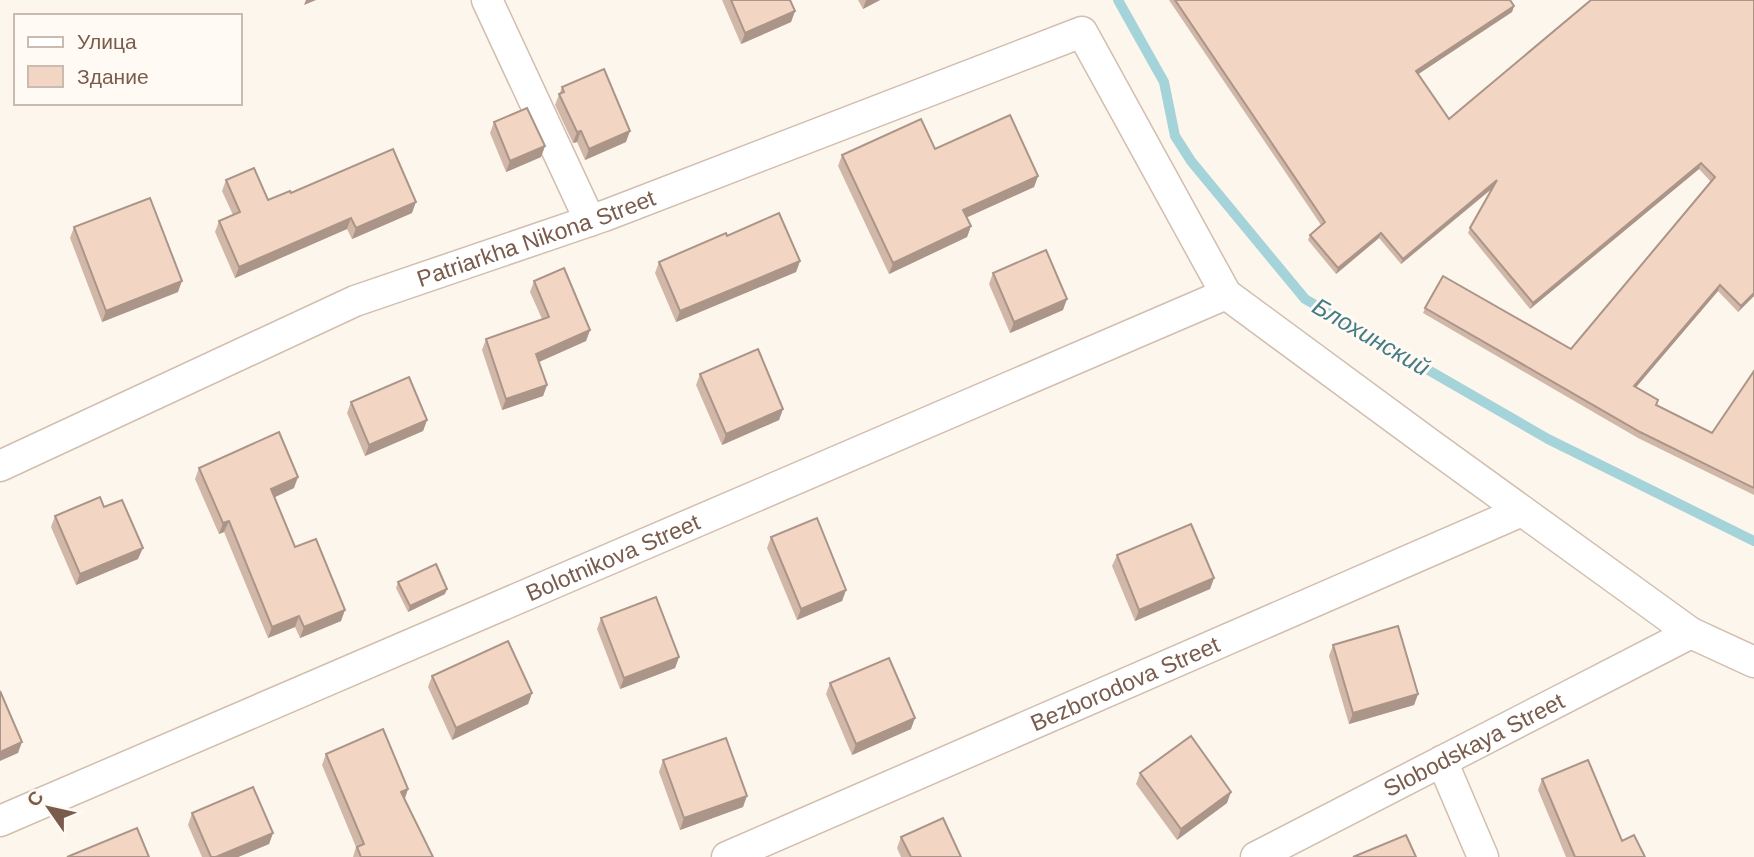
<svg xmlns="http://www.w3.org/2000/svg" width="1754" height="857" viewBox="0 0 1754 857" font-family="Arial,sans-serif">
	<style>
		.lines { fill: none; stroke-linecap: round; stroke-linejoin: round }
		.stream { stroke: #a5d3da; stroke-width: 10 }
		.minor-casing { stroke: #d1beb0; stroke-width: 33 }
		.minor { stroke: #fff; stroke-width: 30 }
		.wall { fill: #d1b7a8 }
		.shaded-wall { fill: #aa9588 }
		.building { fill: #f3d5c3; stroke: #aa9588; stroke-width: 2 }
		.labels { text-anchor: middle; stroke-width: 6; stroke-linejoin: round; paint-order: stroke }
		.street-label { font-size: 23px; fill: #7a5c4d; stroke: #fffaf3 }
		.water-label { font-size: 24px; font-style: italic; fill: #437c86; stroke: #fffaf3 }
	</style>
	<rect width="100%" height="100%" fill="#fdf6ec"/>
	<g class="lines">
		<polyline class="stream" points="1118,0 1164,82 1175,136 1191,161 1305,299 1548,439 1754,541"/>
		<defs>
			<g id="minor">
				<polyline points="487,0 590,221"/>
				<path id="s1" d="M 0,466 L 355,301 L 604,216 L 1082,32 L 1226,294 L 1431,445 L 1691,633 L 1754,662"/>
				<polyline points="1442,761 1483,857"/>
				<path id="s2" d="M 0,821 L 1226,294"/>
				<path id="s3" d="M 727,857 L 1522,511"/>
				<path id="s4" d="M 1256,857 L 1691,633"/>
			</g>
		</defs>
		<use href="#minor" class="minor-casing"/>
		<use href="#minor" class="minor"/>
	</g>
	<g class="wall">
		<polygon points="722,0 790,0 795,11 791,22 741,44"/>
		<polygon points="858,0 880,0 863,9"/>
		<polygon points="1169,0 1510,0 1514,6 1512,12 1418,74 1449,119 1754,0 1754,296 1738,312 1718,291 1636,387 1656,405 1712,433 1754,371 1754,495 1638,438 1423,313 1425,308 1571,349 1711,182 1699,169 1530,309 1468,233 1470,228 1493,188 1401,264 1379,238 1336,274 1308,240 1310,235 1321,225"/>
		<polygon points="562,87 626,142 585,160 577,142 573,143 555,105"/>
		<polygon points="494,122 545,146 541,157 506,172 490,133"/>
		<polygon points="935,149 1038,176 1034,187 967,217 971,226 967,237 889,274 838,166 842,155"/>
		<polygon points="226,180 268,200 412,213 352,239 347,229 235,278 215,232 219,221 233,215 222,191"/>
		<polygon points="74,227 178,292 102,322 70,238"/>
		<polygon points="727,236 800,261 796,272 676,322 655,273 659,262"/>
		<polygon points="993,273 1063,310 1010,333 989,284"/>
		<polygon points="534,281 590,330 586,341 539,362 547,385 543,396 502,410 482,350 486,339 542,319 530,292"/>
		<polygon points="700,374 783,409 779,420 722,445 696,385"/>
		<polygon points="351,402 427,420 423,431 365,456 347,413"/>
		<polygon points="199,468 294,488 274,497 295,547 341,621 300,638 295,627 268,638 224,532 219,534 195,479"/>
		<polygon points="104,507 138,559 76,585 51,527 55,516"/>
		<polygon points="771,537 846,590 842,601 797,620 767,548"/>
		<polygon points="1117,555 1214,578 1210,589 1135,621 1112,566"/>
		<polygon points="398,582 445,594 408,612 396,588"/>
		<polygon points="601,618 679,657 675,668 620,689 597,629"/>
		<polygon points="1333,645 1418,694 1414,705 1349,724 1329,656"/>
		<polygon points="432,676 532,693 528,704 452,740 428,687"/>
		<polygon points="830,683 911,729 852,755 826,694"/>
		<polygon points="326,754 408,789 405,799 433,857 353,857 356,847 322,765"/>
		<polygon points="663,760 743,807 680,830 659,772"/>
		<polygon points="1140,773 1227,803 1177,840 1136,784"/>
		<polygon points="1542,779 1622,841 1645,857 1566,857 1538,790"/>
		<polygon points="192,813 273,833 269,844 238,857 202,857 188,825"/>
		<polygon points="901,837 961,857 901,857 897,848"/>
	</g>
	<g class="shaded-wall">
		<polygon points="306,0 316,0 304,5"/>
		<polygon points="866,0 880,0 863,9"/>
		<polygon points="1514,6 1512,12 1414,77 1416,71"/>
		<polygon points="795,11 791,22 741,44 745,33"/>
		<polygon points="581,131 577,142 573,143 577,132"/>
		<polygon points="630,131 626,142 585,160 589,149"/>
		<polygon points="545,146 541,157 506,172 510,161"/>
		<polygon points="1701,163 1699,169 1530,309 1533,303"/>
		<polygon points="1038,176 1034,187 959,221 963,210"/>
		<polygon points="1497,180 1495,186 1401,264 1403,259"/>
		<polygon points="416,202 412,213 352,239 356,228"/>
		<polygon points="351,218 347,229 235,278 239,267"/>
		<polygon points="971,226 967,237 889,274 893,263"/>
		<polygon points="1381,233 1379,238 1336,274 1338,268"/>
		<polygon points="800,261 796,272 676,322 680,311"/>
		<polygon points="182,281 178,292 102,322 106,311"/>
		<polygon points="1720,285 1718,291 1632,392 1634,386"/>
		<polygon points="1754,293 1754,296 1738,312 1741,306"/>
		<polygon points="1067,299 1063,310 1010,333 1014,322"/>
		<polygon points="590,330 586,341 532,365 536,354"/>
		<polygon points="547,385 543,396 502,410 506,399"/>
		<polygon points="783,409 779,420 722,445 726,434"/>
		<polygon points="427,420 423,431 365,456 369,445"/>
		<polygon points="298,477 294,488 267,501 271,489"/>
		<polygon points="229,521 224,532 219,534 223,523"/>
		<polygon points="143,548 138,559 76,585 80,574"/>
		<polygon points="1214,578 1210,589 1135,621 1139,610"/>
		<polygon points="447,589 445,594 408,612 410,606"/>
		<polygon points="846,590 842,601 797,620 801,609"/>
		<polygon points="345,610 341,621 300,638 304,627"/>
		<polygon points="299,616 295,627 268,638 272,627"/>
		<polygon points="679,657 675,668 620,689 624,678"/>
		<polygon points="532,693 528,704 452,740 456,728"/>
		<polygon points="1418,694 1414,705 1349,724 1353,713"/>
		<polygon points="915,718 911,729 852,755 856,744"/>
		<polygon points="22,742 18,753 0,761 0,752"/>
		<polygon points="408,789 404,800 401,792"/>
		<polygon points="1231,792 1227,803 1177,840 1181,829"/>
		<polygon points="747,796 743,807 680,830 684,818"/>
		<polygon points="273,833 269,844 238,857 216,857"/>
	</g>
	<g class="building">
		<polygon points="731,0 790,0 795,11 745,33"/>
		<polygon points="1175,0 1510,0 1514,6 1416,71 1449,119 1591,0 1754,0 1754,293 1741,306 1720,285 1634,386 1658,400 1656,405 1712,433 1754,371 1754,488 1640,432 1425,308 1443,276 1571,349 1715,177 1701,163 1533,303 1470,228 1497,180 1403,259 1381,233 1338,268 1310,235 1325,222"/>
		<polygon points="604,69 630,131 589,149 581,131 577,132 559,94 564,92 562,87"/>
		<polygon points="527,108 545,146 510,161 494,122"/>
		<polygon points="1010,115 1038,176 963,210 971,226 893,263 842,155 921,119 935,149"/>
		<polygon points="393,149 416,202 356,228 351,218 239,267 219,221 240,212 226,180 254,168 268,200 290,191 291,193"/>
		<polygon points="150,198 182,281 106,311 74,227"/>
		<polygon points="779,213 800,261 680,311 659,262 726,233 727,236"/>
		<polygon points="1046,250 1067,299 1014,322 993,273"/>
		<polygon points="564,268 590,330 536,354 547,385 506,399 486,339 549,317 534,281"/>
		<polygon points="758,349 783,409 726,434 700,374"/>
		<polygon points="409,377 427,420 369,445 351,402"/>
		<polygon points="279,432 298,477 271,489 295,547 316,539 345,610 304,627 299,616 272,627 229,521 223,523 199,468"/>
		<polygon points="100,497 104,507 122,500 143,548 80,574 55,516"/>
		<polygon points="817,518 846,590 801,609 771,537"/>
		<polygon points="1191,524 1214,578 1139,610 1117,555"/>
		<polygon points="436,564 447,589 410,606 398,582"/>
		<polygon points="656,597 679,657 624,678 601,618"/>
		<polygon points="1398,626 1418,694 1353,713 1333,645"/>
		<polygon points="508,641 532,693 456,728 432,676"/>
		<polygon points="889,658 915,718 856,744 830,683"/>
		<polygon points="0,691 22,742 0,752"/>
		<polygon points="383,729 408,789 401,792 433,857 361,857 357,847 364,844 326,754"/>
		<polygon points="1191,736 1231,792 1181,829 1140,773"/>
		<polygon points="726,738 747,796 684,818 663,760"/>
		<polygon points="1588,760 1622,841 1634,835 1645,857 1575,857 1542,779"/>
		<polygon points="253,787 273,833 216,857 211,857 192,813"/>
		<polygon points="943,818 961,857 911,857 901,837"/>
		<polygon points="137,828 149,857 67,857"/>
		<polygon points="1406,835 1416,857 1353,857"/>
	</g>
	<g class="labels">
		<g class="street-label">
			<text dy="8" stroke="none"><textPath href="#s1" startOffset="583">Patriarkha Nikona Street</textPath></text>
			<text dy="8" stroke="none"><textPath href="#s2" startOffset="667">Bolotnikova Street</textPath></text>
			<text dy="8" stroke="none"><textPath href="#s3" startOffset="434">Bezborodova Street</textPath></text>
			<text dy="8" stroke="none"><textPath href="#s4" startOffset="245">Slobodskaya Street</textPath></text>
		</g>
		<g class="water-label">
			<text transform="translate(1371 337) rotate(30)" y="8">Блохинский</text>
		</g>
	</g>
	<rect x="14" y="14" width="228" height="91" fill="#fffaf3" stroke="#cabbb1" stroke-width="2"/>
	<rect x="28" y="37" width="35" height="10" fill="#ffffff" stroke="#cabbb1" stroke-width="2"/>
	<text x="77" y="49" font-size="21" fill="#7a5c4d">Улица</text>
	<rect x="28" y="66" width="35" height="21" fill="#f3d5c3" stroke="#cabbb1" stroke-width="2"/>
	<text x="77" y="84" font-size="21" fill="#7a5c4d">Здание</text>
	<g transform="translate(49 808) rotate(304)" stroke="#fffaf3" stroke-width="5" paint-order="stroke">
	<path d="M0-5L12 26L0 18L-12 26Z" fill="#7a5c4d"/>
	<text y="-10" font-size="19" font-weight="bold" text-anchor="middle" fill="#7a5c4d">С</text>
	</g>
</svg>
